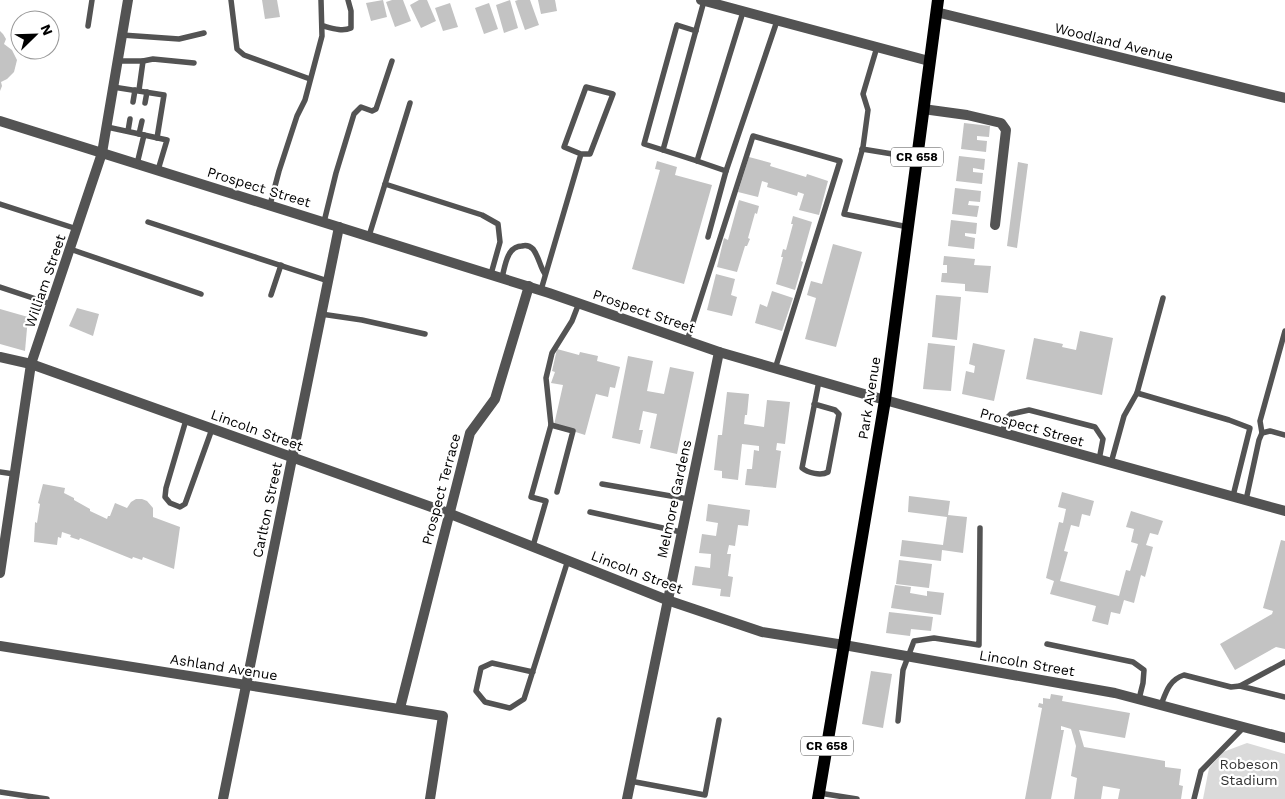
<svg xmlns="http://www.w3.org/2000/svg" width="1285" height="799" viewBox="0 0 1285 799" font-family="'Work Sans',sans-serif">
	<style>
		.green { fill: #dadada }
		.building { fill: #c3c3c3 }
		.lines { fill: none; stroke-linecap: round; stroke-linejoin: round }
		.service { stroke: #535353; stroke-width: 5.5 }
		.minor { stroke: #535353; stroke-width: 10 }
		.tertiary { stroke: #535353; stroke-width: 10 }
		.primary { stroke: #000; stroke-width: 12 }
		.labels { text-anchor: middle; stroke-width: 4.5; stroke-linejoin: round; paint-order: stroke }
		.shield { fill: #fff; stroke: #4c4c4c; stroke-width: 1 }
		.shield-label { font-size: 12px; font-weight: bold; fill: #000 }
		.street-label { font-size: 14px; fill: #000; stroke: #fff }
		.park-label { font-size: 14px; fill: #313131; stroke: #fff }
	</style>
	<rect width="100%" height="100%" fill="#fff"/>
	<polygon class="green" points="1247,743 1285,754 1285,799 1203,799 1209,768 1223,752"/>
	<g class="building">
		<polygon points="262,0 277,0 280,17 265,19"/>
		<polygon points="383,0 387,17 371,21 366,3"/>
		<polygon points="392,0 403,0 411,21 395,27 386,2"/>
		<polygon points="419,0 427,0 436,21 421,28 410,5"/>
		<polygon points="510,0 518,28 504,33 496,5"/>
		<polygon points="518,0 530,0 539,25 525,30 515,1"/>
		<polygon points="538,0 555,0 557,11 541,14"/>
		<polygon points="450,3 458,27 443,31 435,8"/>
		<polygon points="489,3 498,29 484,34 475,8"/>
		<polygon points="0,31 3,34 6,39 4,44 12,50 17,60 14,72 7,79 1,82 2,86 0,91"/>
		<polygon points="964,123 990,126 989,137 977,136 977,140 987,141 986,152 961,149"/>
		<polygon points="959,156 985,159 984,170 973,168 973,172 983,173 982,184 956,181"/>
		<polygon points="749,157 771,163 770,166 806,177 807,174 828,181 819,215 799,210 804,194 798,192 797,196 767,187 768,183 762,181 758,197 738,192"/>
		<polygon points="657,161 677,167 675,175 712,185 684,284 632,269 660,170 655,169"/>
		<polygon points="1018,162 1028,164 1017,248 1007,246"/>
		<polygon points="955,188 981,191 980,202 969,201 968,205 979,206 977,217 952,214"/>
		<polygon points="739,200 759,206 757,214 755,213 748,238 750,239 747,246 745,246 737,272 717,267 724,238 728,240"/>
		<polygon points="793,216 812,222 801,261 803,262 795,290 776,284 783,257 781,257 783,249 786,250 793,224 791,224"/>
		<polygon points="951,220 977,223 976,234 965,233 965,236 975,238 974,249 948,246"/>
		<polygon points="833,244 862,252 836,347 805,339 816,298 807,295 811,281 822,284"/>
		<polygon points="944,256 975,259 974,265 991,266 988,293 965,291 965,284 941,282 942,273 947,273 947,265 943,265"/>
		<polygon points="716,274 735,279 731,295 737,297 732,316 707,310"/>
		<polygon points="772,291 793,298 782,331 755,323 760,304 767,307"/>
		<polygon points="936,295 961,297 957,340 932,337"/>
		<polygon points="77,308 99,314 93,336 69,326"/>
		<polygon points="0,309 28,317 25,351 0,344"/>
		<polygon points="1080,331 1113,338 1102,395 1026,379 1034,338 1063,344 1062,347 1076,350"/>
		<polygon points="928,343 955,346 951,391 923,389"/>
		<polygon points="973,343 1005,350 994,401 962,394 966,371 974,373 975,366 969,364"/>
		<polygon points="557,349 579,355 580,352 598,356 597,361 620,367 615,388 610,387 608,397 596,394 585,435 554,425 563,385 551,383 555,372 552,371"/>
		<polygon points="628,356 653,361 647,391 664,394 670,367 694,372 677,454 650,448 657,414 643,411 639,430 643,430 640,444 612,438"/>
		<polygon points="727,392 749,394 747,415 745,415 744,424 764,427 767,400 790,402 785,444 777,443 776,450 781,451 776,488 745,485 747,469 752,469 754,450 759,451 759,446 742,444 738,480 722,478 722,471 714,470 718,435 722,435"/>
		<polygon points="43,484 65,488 64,493 74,498 74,500 90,509 90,511 107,519 108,516 110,516 115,503 127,508 131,502 136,499 142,499 147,501 153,508 153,517 180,527 174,569 143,557 142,560 133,557 132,559 80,538 79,540 70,537 71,535 62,532 61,538 58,537 57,545 34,542 35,522 37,523 40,504 38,503"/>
		<polygon points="1062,492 1094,501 1090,516 1082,514 1079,527 1071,525 1064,551 1068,552 1060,581 1119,596 1126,570 1130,571 1138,544 1131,542 1134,529 1126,527 1131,511 1163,521 1158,535 1150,533 1146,545 1153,547 1145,577 1141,575 1134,603 1124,600 1120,614 1111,612 1108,625 1092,621 1096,606 1050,594 1054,581 1046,578 1059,522 1063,523 1066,509 1058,507"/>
		<polygon points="909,496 950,501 948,515 967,517 963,553 942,550 941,561 900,556 902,540 943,545 947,517 908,512"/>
		<polygon points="708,504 750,510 748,526 738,525 735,546 729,545 727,554 731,554 728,576 733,577 730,597 720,596 721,589 692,585 695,566 710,568 711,554 699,553 702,534 716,536 718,523 706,521"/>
		<polygon points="1281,540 1285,541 1285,649 1276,647 1235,670 1220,644 1272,614 1273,611 1263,608"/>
		<polygon points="899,560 932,564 929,588 896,584"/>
		<polygon points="895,585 911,587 910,593 927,596 927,591 944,593 941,615 891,608"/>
		<polygon points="889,612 933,617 931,631 911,629 910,636 886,633"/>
		<polygon points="871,671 892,674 883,728 862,724"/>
		<polygon points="1051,694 1063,696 1062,701 1130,713 1125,738 1079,730 1084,747 1165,761 1165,767 1181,769 1179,785 1183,786 1181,799 1118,799 1120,789 1103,786 1101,799 1074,799 1077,778 1071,776 1076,746 1071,729 1061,726 1061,730 1064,730 1051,799 1025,799 1042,708 1038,707 1039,703 1043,704 1043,698 1050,699"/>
	</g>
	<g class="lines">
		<g class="service">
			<polyline points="231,0 237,49 244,55 310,79"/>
			<polyline points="704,1 663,150 697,161 743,12"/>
			<polyline points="88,26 92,0"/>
			<path d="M 323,26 C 331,28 342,32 351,28 L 351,11 L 348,0"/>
			<polyline points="122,35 179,39 204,33"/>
			<polyline points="877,47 863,94 868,110 863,147 844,214 908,227"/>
			<polyline points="118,61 143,61 153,59 194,63"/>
			<polyline points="113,87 164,95 157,138"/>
			<polyline points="139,90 143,61"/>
			<polyline points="133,102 135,90"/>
			<polyline points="145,103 147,92"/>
			<polyline points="107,127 144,135 137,164"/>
			<polyline points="128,131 130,119"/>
			<polyline points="139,134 142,121"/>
			<polyline points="144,135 167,140 158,170"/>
			<polyline points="862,149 917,158"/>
			<polyline points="663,150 644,144 677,25 696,31"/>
			<polyline points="697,161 726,171 777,21"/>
			<polyline points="385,184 482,215 498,224 500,242 491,274"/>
			<polyline points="0,204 77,229"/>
			<polyline points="270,205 279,171 297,116 305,100 322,36 321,0"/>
			<polyline points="148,222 328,281"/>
			<polyline points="324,222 336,173 354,114 361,107 372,111 376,109 392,61"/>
			<polyline points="369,236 410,103"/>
			<polyline points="708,237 726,171"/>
			<polyline points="70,249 201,294"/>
			<path d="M 502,278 C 505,266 507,246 522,246 C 526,245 530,246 533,249 C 539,257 540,267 545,274"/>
			<polyline points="0,287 51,304"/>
			<polyline points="541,290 581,154 590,154 613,94 586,87 564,147 581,154"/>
			<polyline points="271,295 281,265"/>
			<polyline points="321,314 362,320 425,334"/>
			<polyline points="687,341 753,136 840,161 775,369"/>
			<polyline points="1137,393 1163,298"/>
			<path d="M 814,404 L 835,410 L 839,414 L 828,472 C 821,476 808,473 802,468 L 819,381"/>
			<polyline points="186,420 166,488 165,497 170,503 180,507 185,504 212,429"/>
			<polyline points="551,425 573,431 557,492"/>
			<polyline points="1002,433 1007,418 1011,414 1029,410 1095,427 1103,439 1099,460"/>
			<polyline points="1262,433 1260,421 1285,331"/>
			<polyline points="1111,463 1124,416 1137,393 1229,420 1250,428 1233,496"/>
			<polyline points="0,472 14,474"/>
			<polyline points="602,484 688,499"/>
			<polyline points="1246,500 1259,440 1262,433 1270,431 1285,435"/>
			<polyline points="590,512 681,532"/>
			<polyline points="533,546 546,501 531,497 551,425 546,378 552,353 572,321 579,303"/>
			<polyline points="1047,644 1133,662 1144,670 1143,683 1139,699"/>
			<polyline points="1285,662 1240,686 1285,697"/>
			<polyline points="533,672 492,663 481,668 476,691 485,702 510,708 524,699 568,560"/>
			<path d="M 1161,705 C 1166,692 1169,680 1184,675 L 1231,687 L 1240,686"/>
			<polyline points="898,721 903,670 914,641 934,638 979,645 980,528"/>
			<polyline points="630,781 705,795 719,720"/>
			<polyline points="0,792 47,799"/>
			<polyline points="819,793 857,799"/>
			<polyline points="1194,799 1201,771 1244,727"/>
		</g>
		<g class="minor">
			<polyline points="701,0 929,61"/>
			<polyline points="936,12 1285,98"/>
			<polyline points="923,109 967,115 1001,123 1006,130 995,225"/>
			<polyline points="31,364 448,513 667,600 762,632 844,645 1115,693 1285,738"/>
			<polyline points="0,646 443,716 430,799"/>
			<polyline points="400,708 470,433 495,399 529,286"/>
			<polyline points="223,799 339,227"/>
			<polyline points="627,799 719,352"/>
		</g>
		<g class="tertiary">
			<polyline points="0,121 549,293 719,352 885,400 1285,511"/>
			<polyline points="0,357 31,364"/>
			<polyline points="0,573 31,364 102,153 128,0"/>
		</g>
		<polyline class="primary" points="818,799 885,400 938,0"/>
	</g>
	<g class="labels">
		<g class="shield">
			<rect x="891" y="147.5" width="52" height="19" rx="4"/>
			<rect x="801" y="736.5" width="52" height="19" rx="4"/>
		</g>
		<g class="shield-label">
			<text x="917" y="161">CR 658</text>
			<text x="827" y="750">CR 658</text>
		</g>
		<g class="street-label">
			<text transform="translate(1114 42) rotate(14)" y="5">Woodland Avenue</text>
			<text transform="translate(259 187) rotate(17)" y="5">Prospect Street</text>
			<text transform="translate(45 281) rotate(-71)" y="5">William Street</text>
			<text transform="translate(644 311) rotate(19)" y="5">Prospect Street</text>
			<text transform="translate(869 398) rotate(-81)" y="5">Park Avenue</text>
			<text transform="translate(1032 427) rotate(16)" y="5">Prospect Street</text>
			<text transform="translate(257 430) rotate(20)" y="5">Lincoln Street</text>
			<text transform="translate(441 489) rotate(-75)" y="5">Prospect Terrace</text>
			<text transform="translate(674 499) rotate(-78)" y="5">Melmore Gardens</text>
			<text transform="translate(267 510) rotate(-78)" y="5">Carlton Street</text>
			<text transform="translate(637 572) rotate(21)" y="5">Lincoln Street</text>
			<text transform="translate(1027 663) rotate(10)" y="5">Lincoln Street</text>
			<text transform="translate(224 667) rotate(9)" y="5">Ashland Avenue</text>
		</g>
		<g class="park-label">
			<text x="1249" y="769">Robeson<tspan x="1249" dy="16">Stadium</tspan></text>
		</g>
	</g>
	<g transform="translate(35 35) rotate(67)"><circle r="24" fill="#ffffff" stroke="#999999"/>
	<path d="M0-4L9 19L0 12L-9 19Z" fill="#000000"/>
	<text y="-8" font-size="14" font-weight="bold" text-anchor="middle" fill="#000000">N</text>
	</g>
</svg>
